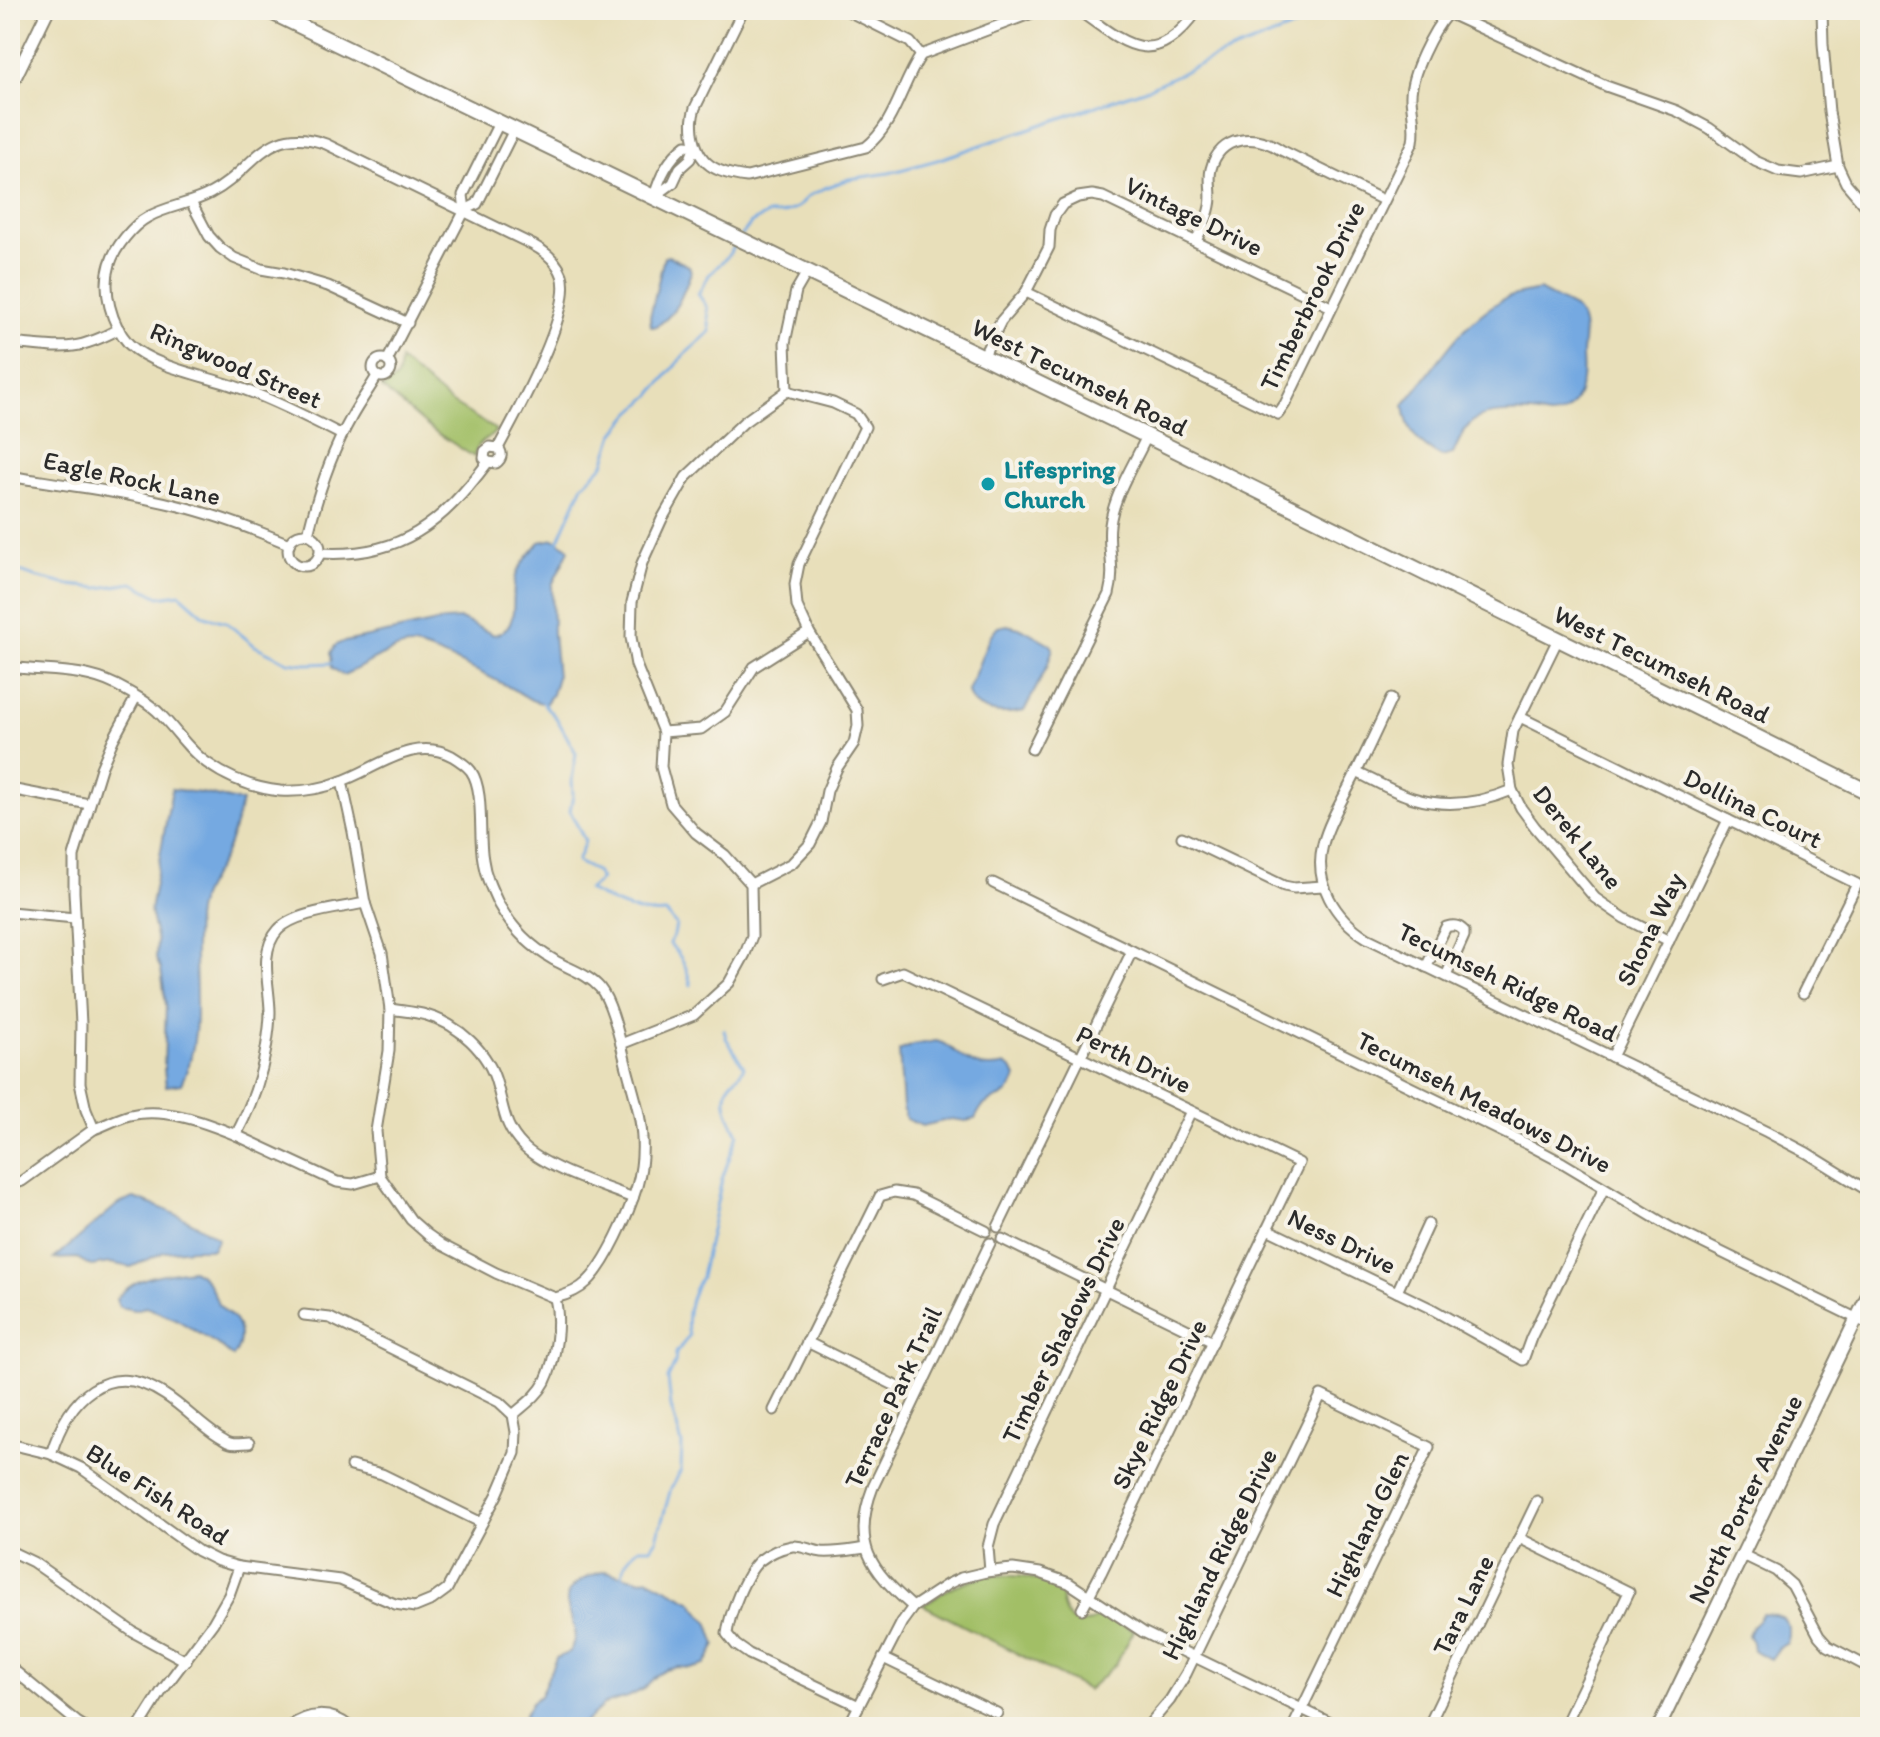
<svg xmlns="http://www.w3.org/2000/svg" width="1880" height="1737" viewBox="0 0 1880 1737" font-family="Itim,sans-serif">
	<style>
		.green { fill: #a2bf66; stroke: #667548; stroke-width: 2 }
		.water { fill: #74a9e1; stroke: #506a86; stroke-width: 2 }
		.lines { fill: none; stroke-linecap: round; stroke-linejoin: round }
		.stream { stroke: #74a9e1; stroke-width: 3 }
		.minor-casing { stroke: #8a8572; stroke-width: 13 }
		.tertiary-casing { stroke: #8a8572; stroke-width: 15 }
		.secondary-casing { stroke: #8a8572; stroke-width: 16 }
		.primary-casing { stroke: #8a8572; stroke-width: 18 }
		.minor { stroke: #fff; stroke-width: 9 }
		.tertiary { stroke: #fff; stroke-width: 11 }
		.secondary { stroke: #fff; stroke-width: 12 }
		.primary { stroke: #fff; stroke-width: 14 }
		.culture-dot { fill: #0f9aa8; stroke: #f7f3e8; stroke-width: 3 }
		.labels { text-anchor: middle; stroke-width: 8; stroke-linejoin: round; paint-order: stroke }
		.street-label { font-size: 26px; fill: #2b2b2b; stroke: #f7f3e8 }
		.culture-label { font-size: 26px; font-weight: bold; fill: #0d838f; stroke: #f7f3e8; text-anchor: start }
	</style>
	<rect width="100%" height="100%" fill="#f7f3e8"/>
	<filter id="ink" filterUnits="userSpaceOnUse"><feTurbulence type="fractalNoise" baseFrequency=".0125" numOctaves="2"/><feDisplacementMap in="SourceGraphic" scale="16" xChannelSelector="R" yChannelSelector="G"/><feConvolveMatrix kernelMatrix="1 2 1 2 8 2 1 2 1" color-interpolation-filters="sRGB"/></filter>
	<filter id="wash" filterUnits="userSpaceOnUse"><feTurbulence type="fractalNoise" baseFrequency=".006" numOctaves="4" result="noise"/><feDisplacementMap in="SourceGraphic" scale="32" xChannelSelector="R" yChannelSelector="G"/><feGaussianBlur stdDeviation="1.8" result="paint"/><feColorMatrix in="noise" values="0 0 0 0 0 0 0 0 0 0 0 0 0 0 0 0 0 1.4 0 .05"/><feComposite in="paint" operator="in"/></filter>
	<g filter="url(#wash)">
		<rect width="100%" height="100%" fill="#e8dfba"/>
		<g class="green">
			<path d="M 400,360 L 449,401 L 496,430 C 488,444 479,435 474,457 L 431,429 L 382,388 C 398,378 398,380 400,360 Z"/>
			<path d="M 986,1575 C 1012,1575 1039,1576 1062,1590 C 1061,1605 1065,1626 1085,1623 C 1091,1622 1098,1617 1103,1614 L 1134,1631 L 1116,1664 L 1088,1690 L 923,1605 L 954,1586 Z"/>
		</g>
		<g class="water">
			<path d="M 668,256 L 689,266 L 691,272 C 684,292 675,318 654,327 L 651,326 L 650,317 L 664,257 Z"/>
			<path d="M 1539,290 L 1574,308 C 1588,322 1583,336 1582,354 C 1582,363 1584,375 1581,384 C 1578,401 1568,416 1550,416 C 1544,416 1538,413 1531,413 C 1517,412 1482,412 1472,422 C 1463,430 1458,443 1453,454 L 1442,457 C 1418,444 1407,433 1404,405 C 1435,369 1455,329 1497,303 C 1509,295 1525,293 1539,290 Z"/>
			<path d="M 554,539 L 567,547 L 569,550 L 552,585 L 553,634 L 557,677 L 552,694 L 546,703 C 533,703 529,698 518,692 C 500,682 428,645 411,646 C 392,646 362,668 343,675 L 332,668 L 331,653 L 335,646 L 340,643 L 446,620 L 461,619 L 494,635 C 525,626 507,594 517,573 C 522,561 532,551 540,542 Z"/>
			<path d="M 1007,625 L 1023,629 L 1050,644 L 1053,648 L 1047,667 L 1024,711 C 1006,715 972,715 968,691 L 990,636 L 997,627 Z"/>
			<path d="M 172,789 L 207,794 L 242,802 C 236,820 232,839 224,856 C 215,874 200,891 197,912 C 189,969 208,1030 181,1084 L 166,1086 L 164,1069 L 166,1005 L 161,969 L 156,959 L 157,941 L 150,911 Z"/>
			<path d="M 936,1041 C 950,1045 948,1046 958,1054 C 975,1068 987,1069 1007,1065 L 1013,1070 L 1016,1077 C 1008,1102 995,1094 982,1107 C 979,1111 977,1115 975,1119 L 966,1121 L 952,1119 L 922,1126 L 906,1119 L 903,1107 L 899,1051 L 913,1045 Z"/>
			<path d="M 134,1198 C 164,1208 192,1220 218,1238 L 212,1249 L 192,1249 L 164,1252 L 131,1267 L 110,1263 L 91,1266 L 77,1258 L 54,1259 L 118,1204 Z"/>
			<path d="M 192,1270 C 210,1279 210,1287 218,1303 C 223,1311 232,1315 236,1322 C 243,1332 240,1348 233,1357 L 220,1346 L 174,1318 L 146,1307 L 134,1310 L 119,1307 L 116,1299 C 136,1275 162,1274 192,1270 Z"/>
			<path d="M 605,1571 L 642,1580 L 647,1578 L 691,1601 L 709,1624 L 716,1645 L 705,1665 L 693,1668 L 678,1667 L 666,1670 L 657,1675 L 643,1689 L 628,1697 L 604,1704 C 597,1714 588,1718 580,1727 L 518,1727 L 532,1702 L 540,1696 L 556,1658 L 570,1652 C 572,1646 575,1639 575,1633 C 575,1622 567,1612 567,1601 C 567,1583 591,1575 605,1571 Z"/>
			<polygon points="1762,1614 1775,1615 1783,1618 1789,1628 1789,1636 1787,1643 1779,1648 1771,1659 1753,1650 1752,1642 1748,1635 1752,1626 1759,1619"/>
		</g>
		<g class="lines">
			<g class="stream">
				<polyline points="742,235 751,223 768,214 781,214 789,211 798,207 809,196 825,188 849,179 889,173 937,160 1149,88 1214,58 1339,10"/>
				<polyline points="558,542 583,485 604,464 614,434 631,413 651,395 684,355 710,332 707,307 698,294 709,275 727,257 736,244"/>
				<polyline points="10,568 35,577 69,585 99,588 133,583 159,597 180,594 205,616 226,622 255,646 288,662 306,664 334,663"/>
				<path d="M 542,702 L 557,719 L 576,753 L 572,780 L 573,795 L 570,811 L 585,841 L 577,862 L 595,871 L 601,879 L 588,890 C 614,903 636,916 666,913 L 676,925 L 674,935 L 669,943 C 683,958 686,966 691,985"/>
				<path d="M 622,1575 C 625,1562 628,1556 639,1548 L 651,1548 L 657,1539 L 671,1488 L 681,1470 L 682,1444 L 671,1407 L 668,1378 L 675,1363 L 676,1353 L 689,1336 C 684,1315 690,1296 701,1277 L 722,1179 L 738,1134 C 732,1121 721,1103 728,1088 C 730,1082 740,1076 744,1067 L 726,1038 L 724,1030"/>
			</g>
		</g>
	</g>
	<g filter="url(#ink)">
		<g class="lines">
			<defs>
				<g id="minor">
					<path d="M 743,10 L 695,108 C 692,118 692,123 693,133 C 698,165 716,173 747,177 L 866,147 C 895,124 901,85 921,55 L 1040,10"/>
					<polyline points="846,10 910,42 921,55"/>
					<path d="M 1078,10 C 1128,46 1153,71 1198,10"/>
					<polyline points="1822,10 1823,44 1829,112 1838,166 1846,183 1870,211"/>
					<path d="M 686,145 L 695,146 L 690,159 L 680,168 L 673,183 L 654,197 C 660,176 668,159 686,145 Z"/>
					<polyline points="191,202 209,236 220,248 234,258 261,269 284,273 328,286 408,323"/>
					<polyline points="465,210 477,204 514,130"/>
					<path d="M 1196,241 C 1201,230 1208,218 1210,206 C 1213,194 1208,181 1211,169 C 1220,135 1255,133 1281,150 L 1383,200"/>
					<path d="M 1026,292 L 1278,414 L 1285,404 L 1413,142 C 1416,126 1412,113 1411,98 C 1410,75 1433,30 1448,13 L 1606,86 L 1677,111 L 1709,128 L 1755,161 L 1778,171 L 1801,174 L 1838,166"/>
					<path d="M 10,343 C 60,347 72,354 119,329"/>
					<polyline points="983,357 1001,321 1026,292 1049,247 1050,230 1055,215 1063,204 1078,197 1092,195 1103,197 1331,307"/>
					<circle cx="382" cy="368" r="9"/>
					<polyline points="387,361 465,210 463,195 499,123"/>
					<polyline points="787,391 785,343 796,291 807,272"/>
					<path d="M 342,435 C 311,419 280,403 248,391 C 214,377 155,369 129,344 C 111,324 102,290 110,264 C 115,247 133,225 148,217 C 167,206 191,204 211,193 C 254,171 265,122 326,144 L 533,245 C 546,252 557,261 562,275 C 574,310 516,415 498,448 C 503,453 502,459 496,463 L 488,462 L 484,458 L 485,451 L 490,447 L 498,448"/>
					<path d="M 10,475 L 21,478 C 74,486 127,493 179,506 C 217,515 253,529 289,544"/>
					<circle cx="304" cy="550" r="16"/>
					<path d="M 308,534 C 318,493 330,455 351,418 C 359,403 369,390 377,376"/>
					<path d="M 320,553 C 401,558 442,523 488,462"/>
					<polyline points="1558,639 1513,731 1508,765 1512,790 1521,808 1535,827 1595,898 1624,918 1669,941"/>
					<path d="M 10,667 C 46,672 83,668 116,685 C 131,693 150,703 161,715 C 177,731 189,751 207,763 C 228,778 254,788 280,791 C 299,792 321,789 339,782 C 375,770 413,735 452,756 C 457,759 467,766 471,771 C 485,791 478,835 483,860 C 485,876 492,890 499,905 C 512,928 531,947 554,960 C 569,969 588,974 600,988 C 612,1003 619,1037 624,1056 C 630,1083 641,1111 642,1138 C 643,1154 641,1172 637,1186 C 629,1213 607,1263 587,1282 C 578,1291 567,1295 555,1298 C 561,1322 556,1359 545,1382 C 538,1396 524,1405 513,1415"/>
					<path d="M 1391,699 C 1379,725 1367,751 1354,777 C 1343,799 1329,821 1323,844 C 1313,883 1335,918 1367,938 L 1767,1132 L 1807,1153 L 1870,1192"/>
					<polyline points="1520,717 1857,884 1803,993"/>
					<polyline points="663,732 701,729 725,712 754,667 809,632"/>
					<path d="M 1032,749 L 1109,594 C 1116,568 1107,549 1110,525 C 1114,494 1134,464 1147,436"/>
					<path d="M 1356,772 C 1375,781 1393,792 1413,798 C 1446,808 1481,803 1512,790"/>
					<polyline points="10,789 89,804"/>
					<polyline points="1182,837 1284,886 1294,888 1323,886"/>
					<polyline points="993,883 1529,1145 1563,1163 1670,1227 1870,1325"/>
					<polyline points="751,884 792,863 810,844 821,822 827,791 837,768 854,743 858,726 857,710 809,632 797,606 795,584 799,564 865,427 856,414 833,403 787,391"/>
					<polyline points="365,903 382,953 390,1009 389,1051 376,1131 380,1176 411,1220 428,1235 442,1245 496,1273 555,1298"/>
					<polyline points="10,912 75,918"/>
					<path d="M 1426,967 L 1446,927 C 1454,925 1458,925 1464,931 L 1464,936 L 1446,976"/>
					<polyline points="883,979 903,972 1299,1163 1101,1573 1082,1609"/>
					<path d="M 390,1009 C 402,1011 415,1012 426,1015 C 458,1024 489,1052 497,1085 C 504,1109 504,1127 523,1146 C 545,1168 603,1186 633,1198"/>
					<polyline points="621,1044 694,1015 729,983 745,954 752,936 751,884 725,855 696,833 671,804 661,767 663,732 636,665 631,637 632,602 642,563 662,519 686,477 744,422 787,391"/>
					<polyline points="1612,1057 1728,820"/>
					<path d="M 94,1129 C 106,1125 118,1118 130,1115 C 165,1107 204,1122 236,1135 C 250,1108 261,1079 266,1049 C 268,1037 270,1024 270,1012 C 270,986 258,952 278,930 C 294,912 342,908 365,903 L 353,832 L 342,781"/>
					<polyline points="236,1135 337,1182 353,1184 380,1176"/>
					<polyline points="10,1185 22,1181 94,1129 86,1110 80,1083 81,1024 74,892 74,856 101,768 113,740 136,697"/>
					<polyline points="998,1227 1132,951"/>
					<polyline points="1267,1229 1430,1308 1523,1360 1531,1338 1604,1188"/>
					<polyline points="1002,1239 1213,1342"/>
					<polyline points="1397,1292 1428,1224"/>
					<polyline points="807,1342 916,1396"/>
					<polyline points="774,1410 880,1196 894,1192 913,1195 986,1231"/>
					<polyline points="10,1444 51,1454 81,1468 198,1551 218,1561 239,1567 340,1580 395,1604 415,1607 432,1600 447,1589 497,1495 515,1453 516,1432 513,1415 499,1402 330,1318 304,1315"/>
					<path d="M 51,1454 C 68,1399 107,1357 165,1395 C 184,1407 200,1425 219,1437 C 223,1439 226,1442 230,1443 C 235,1445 244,1443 249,1443"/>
					<polyline points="351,1466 382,1474 482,1523"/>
					<polyline points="1519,1538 1629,1592 1564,1727"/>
					<polyline points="10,1551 33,1562 133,1632 186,1661"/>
					<polyline points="1743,1555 1776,1571 1792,1585 1819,1636 1828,1646 1870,1668"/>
					<polyline points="990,1571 988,1547 994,1524 1191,1111"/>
					<path d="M 913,1607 C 870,1569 851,1544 873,1487 L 990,1243"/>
					<polyline points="883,1658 997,1713"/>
					<polyline points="10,1667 77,1722 85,1727"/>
					<path d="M 859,1706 L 749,1654 L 736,1645 L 727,1634 C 729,1615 745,1574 759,1561 C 768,1554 781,1548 792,1546 C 802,1545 812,1551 822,1552 C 837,1553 851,1550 866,1548"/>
					<polyline points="139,1727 161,1692 213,1623 229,1595 239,1567"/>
					<path d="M 289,1727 C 308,1712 331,1711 350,1727"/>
					<polyline points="848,1727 902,1622 913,1607 948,1584 961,1578 986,1572 1002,1570 1013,1569 1040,1573 1069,1583 1143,1632 1339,1727"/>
					<polyline points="1147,1727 1170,1700 1186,1674 1321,1395 1429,1447 1293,1727"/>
					<polyline points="1428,1727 1537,1501"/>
				</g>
				<polyline id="tertiary" points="10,88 48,10"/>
				<polyline id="secondary" points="1659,1727 1870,1291"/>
				<polyline id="primary" points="267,10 1147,436 1870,793"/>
			</defs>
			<use href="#minor" class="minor-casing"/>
			<use href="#tertiary" class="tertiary-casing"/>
			<use href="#secondary" class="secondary-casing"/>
			<use href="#primary" class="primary-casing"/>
			<use href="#minor" class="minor"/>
			<use href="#tertiary" class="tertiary"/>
			<use href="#secondary" class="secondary"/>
			<use href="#primary" class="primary"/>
		</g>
	</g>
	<circle class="culture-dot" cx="988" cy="484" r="8"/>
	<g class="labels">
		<g class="street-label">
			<text transform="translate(1194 216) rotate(26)" y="9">Vintage Drive</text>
			<text transform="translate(1312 296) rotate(-64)" y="9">Timberbrook Drive</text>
			<text transform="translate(236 365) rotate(23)" y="9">Ringwood Street</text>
			<text transform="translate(1080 377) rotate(26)" y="9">West Tecumseh Road</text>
			<text transform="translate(132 478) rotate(12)" y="9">Eagle Rock Lane</text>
			<text transform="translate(1662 664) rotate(26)" y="9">West Tecumseh Road</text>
			<text transform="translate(1753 808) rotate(26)" y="9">Dollina Court</text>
			<text transform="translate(1578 837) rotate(51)" y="9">Derek Lane</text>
			<text transform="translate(1650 929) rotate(-64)" y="9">Shona Way</text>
			<text transform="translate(1508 982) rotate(26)" y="9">Tecumseh Ridge Road</text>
			<text transform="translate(1134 1059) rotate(26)" y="9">Perth Drive</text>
			<text transform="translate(1484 1102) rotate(27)" y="9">Tecumseh Meadows Drive</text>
			<text transform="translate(1342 1241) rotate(26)" y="9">Ness Drive</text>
			<text transform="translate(1063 1330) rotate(-64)" y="9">Timber Shadows Drive</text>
			<text transform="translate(893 1397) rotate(-65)" y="9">Terrace Park Trail</text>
			<text transform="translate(1159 1404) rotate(-64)" y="9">Skye Ridge Drive</text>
			<text transform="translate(158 1494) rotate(33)" y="9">Blue Fish Road</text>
			<text transform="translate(1745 1499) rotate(-64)" y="9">North Porter Avenue</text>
			<text transform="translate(1367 1524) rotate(-64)" y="9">Highland Glen</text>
			<text transform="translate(1219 1554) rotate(-64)" y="9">Highland Ridge Drive</text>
			<text transform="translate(1463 1605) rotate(-64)" y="9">Tara Lane</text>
		</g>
		<g class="culture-label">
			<text x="1004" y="478">Lifespring<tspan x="1004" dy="30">Church</tspan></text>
		</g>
	</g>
	<rect width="1880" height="1737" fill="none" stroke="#f7f3e8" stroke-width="40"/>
</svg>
